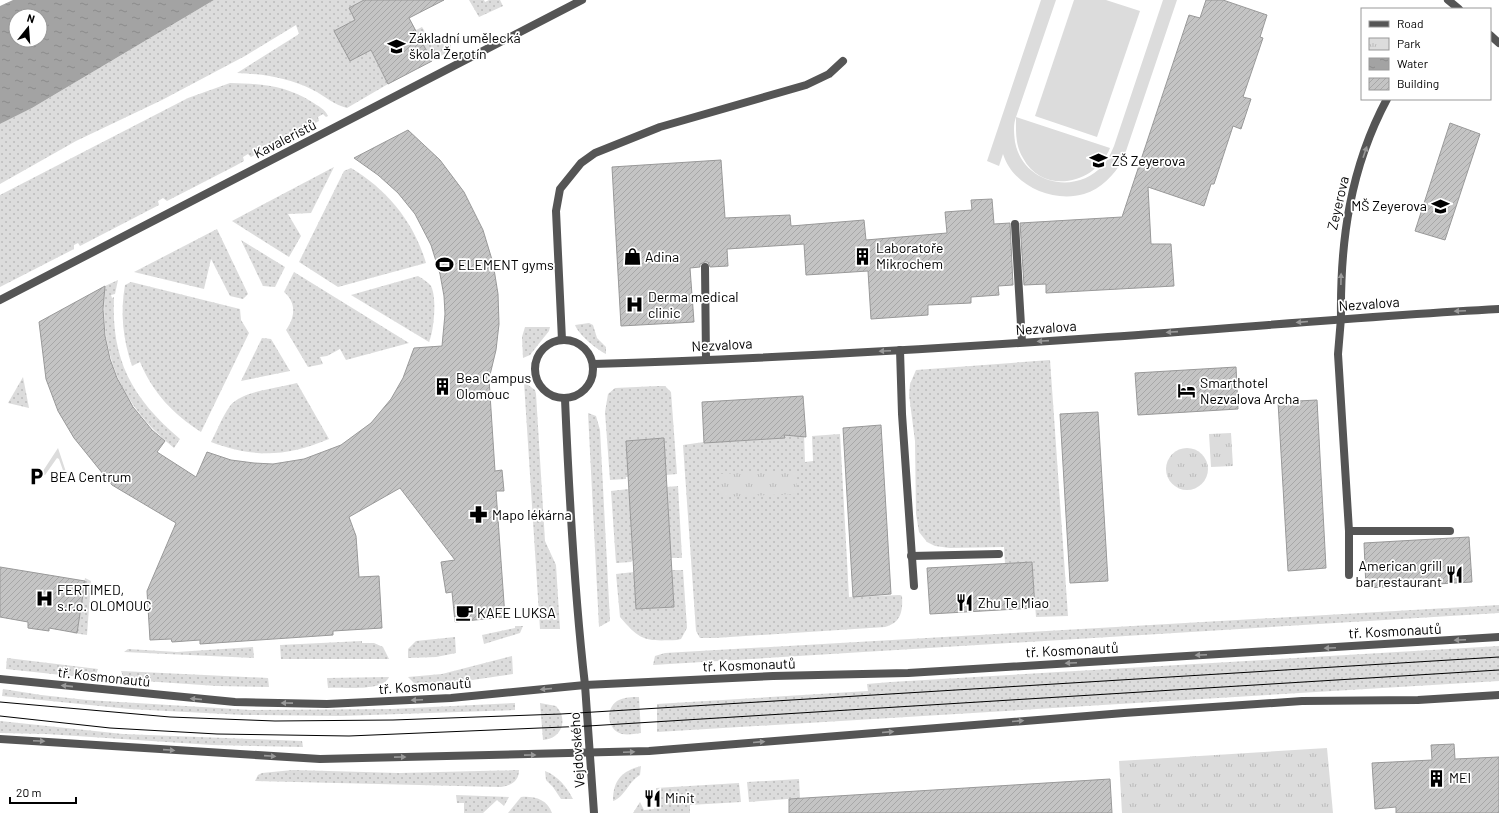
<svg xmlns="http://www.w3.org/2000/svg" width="1499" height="813" viewBox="0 0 1499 813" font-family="Barlow,sans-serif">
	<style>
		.grass { fill: url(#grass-dots) }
		.park { fill: url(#park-tufts) }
		.garden { fill: #dcdcdc }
		.water { fill: url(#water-ripples); fill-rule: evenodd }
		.building { fill: url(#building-hatch); stroke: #999 }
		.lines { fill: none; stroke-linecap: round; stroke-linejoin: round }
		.service { stroke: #555; stroke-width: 8 }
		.minor { stroke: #555; stroke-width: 8 }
		.tertiary { stroke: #555; stroke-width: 8 }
		.tram { stroke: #000; stroke-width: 1 }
		.oneway { fill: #999 }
		.labels { text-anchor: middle; stroke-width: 3.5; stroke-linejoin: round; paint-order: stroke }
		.poi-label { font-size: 14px; fill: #000; stroke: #fff; text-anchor: start }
		.street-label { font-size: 14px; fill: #000; stroke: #fff }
	</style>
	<defs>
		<pattern id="grass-dots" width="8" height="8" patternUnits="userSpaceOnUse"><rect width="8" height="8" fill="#dcdcdc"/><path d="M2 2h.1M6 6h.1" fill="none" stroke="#bbb" stroke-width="1.8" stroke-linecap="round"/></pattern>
		<pattern id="park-tufts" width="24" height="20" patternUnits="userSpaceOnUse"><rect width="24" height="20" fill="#dcdcdc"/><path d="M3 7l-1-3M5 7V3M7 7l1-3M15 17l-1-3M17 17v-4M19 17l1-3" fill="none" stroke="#bbb"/></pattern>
		<pattern id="water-ripples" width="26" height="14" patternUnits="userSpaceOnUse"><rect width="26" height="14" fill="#a3a3a3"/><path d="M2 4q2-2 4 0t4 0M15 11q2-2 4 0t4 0" fill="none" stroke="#8b8b8b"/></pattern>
		<pattern id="building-hatch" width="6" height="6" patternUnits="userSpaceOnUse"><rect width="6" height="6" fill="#c4c4c4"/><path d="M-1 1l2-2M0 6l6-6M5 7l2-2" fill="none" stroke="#a7a7a7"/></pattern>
	</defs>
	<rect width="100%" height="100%" fill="#fff"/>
	<g class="grass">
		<path d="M 214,0 L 364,0 L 349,8 L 388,84 L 347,108 C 334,105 325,96 313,90 C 289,78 265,74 237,73 L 299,34 L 296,25 L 245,56 L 162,100 L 76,141 L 0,184 L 0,124 L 32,108 Z"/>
		<polygon points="469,0 484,0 485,2 489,0 500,0 503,6 479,17"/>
		<polygon points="422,27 432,43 445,36 451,45 451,50 432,61 416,30"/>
		<path d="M 230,83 C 262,84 284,85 312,102 C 318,106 325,109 328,116 L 326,117 L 323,114 L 318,117 L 319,121 L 251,157 L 248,154 L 243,157 L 244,161 L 235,166 L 167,201 L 163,198 L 158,201 L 159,205 L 80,246 L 78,243 L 74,245 L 74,249 L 0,287 L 0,195 L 188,98 Z"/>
		<polygon points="334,167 311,213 288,214 301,236 289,257 232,221"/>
		<path d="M 351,168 C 388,190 414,223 426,263 L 338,287 L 299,262 L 344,171 Z"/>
		<polygon points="217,229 248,294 243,299 230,296 211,259 204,289 134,272"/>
		<polygon points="241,240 285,267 275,287 263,286"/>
		<path d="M 294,272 L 409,343 L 346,360 L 340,349 L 327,356 L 320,357 L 323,364 L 308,367 L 286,330 C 295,318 297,303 284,292 Z"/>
		<path d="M 418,276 C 423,279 428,282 431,286 C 437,298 434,330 429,342 L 351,295 Z"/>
		<path d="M 118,280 L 115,294 L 111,295 L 112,298 L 114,297 C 111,360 132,398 180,439 L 174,448 C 121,405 99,354 105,286 Z"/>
		<path d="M 131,282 L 240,309 L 241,320 L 249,333 L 201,432 C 173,414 153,393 140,362 L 132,366 C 123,339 120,313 125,285 Z"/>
		<path d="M 589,323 L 593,325 L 597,338 L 606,347 L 606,354 C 596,349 579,335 575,325 Z"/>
		<polygon points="525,327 550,327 549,331 530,355 523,358 522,337"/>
		<polygon points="262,338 271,339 290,371 241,381"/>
		<polygon points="1050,360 1068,616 1036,617 1032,562 1005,564 1004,547 950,548 935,546 927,542 919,532 916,514 915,441 909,395 910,384 916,370"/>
		<polygon points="23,377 29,408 8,403"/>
		<polygon points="524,382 535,390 536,394 545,541 556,565 560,629 540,629"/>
		<path d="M 297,383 L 329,439 C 286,457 254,458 211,442 C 217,431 222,417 230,406 C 241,391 279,388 297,383 Z"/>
		<polygon points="658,386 665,386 671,392 677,474 666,475 664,438 626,441 628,477 626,477 626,479 610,480 605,412 608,394 615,388"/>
		<polygon points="588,413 596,416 600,430 610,621 599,627"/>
		<path d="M 804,434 L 805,462 L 813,461 L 812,436 L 840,434 L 849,597 L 900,595 L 902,596 C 903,611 901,623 885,627 L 715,638 L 700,638 L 696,631 L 683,445 L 725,439 L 725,442 L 785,438 L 784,435 Z"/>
		<polygon points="678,486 682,558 671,558 667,487"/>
		<polygon points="629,489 633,560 631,562 616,563 611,491"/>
		<path d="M 672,570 L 683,570 L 687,628 L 681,639 L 677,640 C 646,641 641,642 620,617 L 616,574 L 634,572 L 637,609 L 674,607 Z"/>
		<polygon points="85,578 91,581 87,635 73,633 77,632"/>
		<polygon points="1499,605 1499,613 653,665 655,656 665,653"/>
		<polygon points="515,626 523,626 520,633 484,644 482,635 515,628"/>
		<polygon points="455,637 456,653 436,657 408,658 408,649 416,641"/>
		<polygon points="362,641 362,643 374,643 383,647 389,659 281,659 280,645"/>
		<polygon points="1499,646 1499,681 657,732 657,704 868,691 867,684 891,682"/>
		<polygon points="253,647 254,658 124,652 128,649 177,652"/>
		<polygon points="512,656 513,674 431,686 415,684 408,677 442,674"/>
		<polygon points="7,658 98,669 96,674 90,678 6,669"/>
		<polygon points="121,671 268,678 269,687 217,686 129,680 123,676"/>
		<path d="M 389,677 C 383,692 342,687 328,688 L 327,678 Z"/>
		<polygon points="3,689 41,695 87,700 251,710 391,709 515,703 515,710 341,716 244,715 129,709 2,696"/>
		<path d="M 639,697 L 641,733 C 634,734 628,735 622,734 C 607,730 605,709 617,701 C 624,697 632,697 639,697 Z"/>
		<path d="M 540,703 L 556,706 C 569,720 561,739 543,740 Z"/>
		<polygon points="0,721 123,734 302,741 303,747 212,745 46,734 0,733"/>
		<path d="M 641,766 L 640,775 C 628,782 625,797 613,801 C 613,780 622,771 641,766 Z"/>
		<path d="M 293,770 L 399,773 L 519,770 C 519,781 512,785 501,787 L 255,781 L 258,775 L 262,773 Z"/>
		<path d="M 545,771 C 558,776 566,786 573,799 L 561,799 L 553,787 L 546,780 Z"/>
		<polygon points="799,779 800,798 749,802 747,782"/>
		<polygon points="739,783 741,802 690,805 690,813 633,813 640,802 644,810 654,809 658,801 656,796 656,788"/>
		<polygon points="456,795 509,797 504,806 497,800 483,813 464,813 464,803 457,803"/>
		<path d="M 521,797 C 534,796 547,799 552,813 L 508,813 Z"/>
	</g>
	<g class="park">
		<polygon points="1231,433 1233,466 1211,467 1209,434"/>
		<circle cx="1187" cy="469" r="21"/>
		<polygon points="796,471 797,494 720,497 719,474"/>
		<polygon points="1327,748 1333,813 1122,813 1119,761"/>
	</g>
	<g class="garden">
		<path d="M 1041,0 L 1056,0 L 1016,117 L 1110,148 C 1096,184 1043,196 1023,158 C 1015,145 1016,131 1016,117 C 1013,125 1014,133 1015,142 C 1023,184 1076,196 1103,165 C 1108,160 1111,153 1114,146 L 1163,0 L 1177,0 L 1123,160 C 1114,175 1101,189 1084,194 C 1053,203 1013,186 1003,154 L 999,166 L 987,161 Z"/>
		<polygon points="1074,0 1106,0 1140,11 1097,137 1035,116"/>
		<polygon points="58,448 67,475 65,476 59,459 57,458 45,475 41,474"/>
	</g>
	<path class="water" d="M 13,0 L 214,0 L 32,108 L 0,124 L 0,6 ZM 16,16 L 40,16 L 40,40 L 16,40 Z"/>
	<g class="building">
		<polygon points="364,0 444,0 409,18 432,61 388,84 371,50 350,61 334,31 355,20 349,8"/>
		<polygon points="1206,0 1223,0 1267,15 1260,37 1263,38 1243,97 1251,99 1241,129 1233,126 1214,184 1211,184 1204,206 1148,187 1151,244 1171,244 1174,286 1046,293 1046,284 1024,285 1020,223 1122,217 1189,15 1200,18"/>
		<polygon points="1450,123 1480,134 1445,240 1415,231"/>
		<polygon points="408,130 440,160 464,192 483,230 493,263 498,294 499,324 496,350 489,379 495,471 502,470 504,491 496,491 505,617 455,622 452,592 446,593 441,562 455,560 400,488 349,517 356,536 359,577 379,576 382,628 333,631 333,635 200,644 200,640 172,642 171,639 150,640 147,591 176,523 112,485 74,438 58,411 46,379 39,322 105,286 103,309 105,336 110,359 117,378 133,407 152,430 165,441 157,452 196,477 207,452 231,460 254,463 273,464 304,459 341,445 371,423 391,399 403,378 414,348 442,346 445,314 444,296 440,274 431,245 415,214 398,193 378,175 354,158"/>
		<polygon points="721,160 725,218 790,215 791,226 864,220 866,240 947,233 945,212 972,210 971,200 992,199 994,224 1010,223 1013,285 998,286 999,295 971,297 971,303 928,305 928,315 871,319 868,271 806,275 804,244 727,249 728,266 710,267 708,262 705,262 700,264 700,267 690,268 694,322 621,326 612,167"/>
		<polygon points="1236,367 1238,409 1138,415 1135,373"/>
		<polygon points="803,396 806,437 784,435 785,438 704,443 702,402"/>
		<polygon points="1317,400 1326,568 1288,571 1278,402"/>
		<polygon points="1098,412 1108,581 1070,583 1060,414"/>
		<polygon points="881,425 891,594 853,597 843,428"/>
		<polygon points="664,438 674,607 636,609 626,441"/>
		<polygon points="1469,537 1472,582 1366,588 1364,543"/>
		<polygon points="1032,562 1035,608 930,614 927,568"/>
		<polygon points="0,567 85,581 77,633 49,628 49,631 28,628 28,622 0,617"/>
		<polygon points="1454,744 1455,759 1499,757 1499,813 1396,813 1396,807 1375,809 1372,763 1432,760 1431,745"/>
		<polygon points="1110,779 1112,813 789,813 789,799"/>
	</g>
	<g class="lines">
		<g class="service">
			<polyline points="1015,224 1022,342"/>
			<polyline points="705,267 706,359"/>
			<polyline points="1341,318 1338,354 1349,531 1349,575"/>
			<polyline points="562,340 556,211 560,189 581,163 595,153 660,127 806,85 829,74 843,61"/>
			<polyline points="900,350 902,414 914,586"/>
			<polyline points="1349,531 1450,531"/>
			<polyline points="911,556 999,554"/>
		</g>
		<g class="minor">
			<polyline points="1448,0 1459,9"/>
			<polyline points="1490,35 1499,43"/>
			<polyline points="0,300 582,0"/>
			<path d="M 1341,318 C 1340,241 1350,168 1387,99"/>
			<circle cx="564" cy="369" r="29"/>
			<path d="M 593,364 C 765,359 937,349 1108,337 C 1238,328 1368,316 1499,309"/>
			<path d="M 565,399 C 569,494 574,590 585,685"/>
		</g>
		<g class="tertiary">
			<polyline points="0,679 235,702 327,704 451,698 585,685 773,676 908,673 1499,637"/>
			<polyline points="585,685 594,813"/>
			<polyline points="0,739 320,759 649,751 1124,713 1302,701 1418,700 1499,695"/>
		</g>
		<g class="tram">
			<polyline points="0,702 170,717 275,721 393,720 561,714 1499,657"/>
			<polyline points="0,716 110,728 217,734 349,736 588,726 1499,670"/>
		</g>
	</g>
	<defs><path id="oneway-solid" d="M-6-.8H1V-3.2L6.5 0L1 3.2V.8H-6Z"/></defs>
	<g class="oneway">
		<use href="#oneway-solid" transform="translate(1365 152) rotate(-71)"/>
		<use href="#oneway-solid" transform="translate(1341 279) rotate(-89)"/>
		<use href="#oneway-solid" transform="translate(1460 311) rotate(177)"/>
		<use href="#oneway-solid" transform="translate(1302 322) rotate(175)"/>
		<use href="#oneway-solid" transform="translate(1172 332) rotate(176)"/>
		<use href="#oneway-solid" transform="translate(1043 341) rotate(176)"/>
		<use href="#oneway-solid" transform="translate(885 351) rotate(177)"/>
		<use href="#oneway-solid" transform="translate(1460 640) rotate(177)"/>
		<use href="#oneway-solid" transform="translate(1330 648) rotate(177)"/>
		<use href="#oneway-solid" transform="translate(1201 655) rotate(177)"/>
		<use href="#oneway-solid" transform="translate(1071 663) rotate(177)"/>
		<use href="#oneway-solid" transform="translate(67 686) rotate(-174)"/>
		<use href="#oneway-solid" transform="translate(546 689) rotate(175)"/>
		<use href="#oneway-solid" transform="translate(196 699) rotate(-175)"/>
		<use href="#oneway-solid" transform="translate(417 700) rotate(177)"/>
		<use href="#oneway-solid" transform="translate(287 703) rotate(-179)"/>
		<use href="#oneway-solid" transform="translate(1018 721) rotate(-5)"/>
		<use href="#oneway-solid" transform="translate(888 732) rotate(-5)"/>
		<use href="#oneway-solid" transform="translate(39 741) rotate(3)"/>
		<use href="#oneway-solid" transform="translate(759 742) rotate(-5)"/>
		<use href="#oneway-solid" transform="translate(169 750) rotate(4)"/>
		<use href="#oneway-solid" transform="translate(629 752) rotate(-2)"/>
		<use href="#oneway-solid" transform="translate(530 755) rotate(-1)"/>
		<use href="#oneway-solid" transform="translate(270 756) rotate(4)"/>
		<use href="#oneway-solid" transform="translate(400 757) rotate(-1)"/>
	</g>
	<defs>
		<symbol id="school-bare" viewBox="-9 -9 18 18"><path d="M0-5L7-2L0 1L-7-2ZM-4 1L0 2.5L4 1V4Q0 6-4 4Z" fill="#000" stroke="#fff" stroke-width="2.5" paint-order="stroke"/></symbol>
		<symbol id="building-bare" viewBox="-9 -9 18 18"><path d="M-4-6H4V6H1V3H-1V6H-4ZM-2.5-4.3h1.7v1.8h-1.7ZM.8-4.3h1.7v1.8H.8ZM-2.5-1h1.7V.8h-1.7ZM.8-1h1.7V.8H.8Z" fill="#000" stroke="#fff" stroke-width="2.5" paint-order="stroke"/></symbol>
		<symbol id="shop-bare" viewBox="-9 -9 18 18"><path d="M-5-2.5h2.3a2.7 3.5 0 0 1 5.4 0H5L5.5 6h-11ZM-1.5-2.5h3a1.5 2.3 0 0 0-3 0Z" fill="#000" stroke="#fff" stroke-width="2.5" paint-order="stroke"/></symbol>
		<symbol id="stadium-bare" viewBox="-9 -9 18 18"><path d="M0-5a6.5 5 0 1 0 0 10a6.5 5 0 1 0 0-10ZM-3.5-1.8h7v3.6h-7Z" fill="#000" stroke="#fff" stroke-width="2.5" paint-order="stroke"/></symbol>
		<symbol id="hospital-bare" viewBox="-9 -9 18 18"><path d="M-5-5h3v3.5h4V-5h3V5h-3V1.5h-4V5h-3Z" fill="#000" stroke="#fff" stroke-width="2.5" paint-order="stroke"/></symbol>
		<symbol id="hotel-bare" viewBox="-9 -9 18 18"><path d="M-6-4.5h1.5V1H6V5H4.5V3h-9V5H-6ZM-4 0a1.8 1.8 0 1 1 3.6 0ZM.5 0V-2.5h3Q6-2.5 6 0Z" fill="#000" stroke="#fff" stroke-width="2.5" paint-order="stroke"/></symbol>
		<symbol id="parking-bare" viewBox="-9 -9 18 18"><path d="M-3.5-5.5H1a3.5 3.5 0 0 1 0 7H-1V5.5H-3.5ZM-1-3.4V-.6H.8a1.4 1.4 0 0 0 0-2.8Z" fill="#000" stroke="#fff" stroke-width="2.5" paint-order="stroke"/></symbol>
		<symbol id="pharmacy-bare" viewBox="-9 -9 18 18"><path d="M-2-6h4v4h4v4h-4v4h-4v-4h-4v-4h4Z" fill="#000" stroke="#fff" stroke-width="2.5" paint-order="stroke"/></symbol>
		<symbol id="restaurant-bare" viewBox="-9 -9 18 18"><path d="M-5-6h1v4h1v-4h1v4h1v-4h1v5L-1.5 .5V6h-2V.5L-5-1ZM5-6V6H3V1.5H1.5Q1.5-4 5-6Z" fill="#000" stroke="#fff" stroke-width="2.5" paint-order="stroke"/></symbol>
		<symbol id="cafe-bare" viewBox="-9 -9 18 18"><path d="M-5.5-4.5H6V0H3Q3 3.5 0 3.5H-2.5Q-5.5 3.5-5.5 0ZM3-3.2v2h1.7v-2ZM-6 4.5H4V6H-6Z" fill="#000" stroke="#fff" stroke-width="2.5" paint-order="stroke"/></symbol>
	</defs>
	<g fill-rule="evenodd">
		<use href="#school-bare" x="384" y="34" width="25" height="25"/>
		<use href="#school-bare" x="1086" y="148" width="25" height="25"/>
		<use href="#school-bare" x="1428" y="194" width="25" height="25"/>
		<use href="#building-bare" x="850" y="244" width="25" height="25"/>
		<use href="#shop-bare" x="620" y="244" width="25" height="25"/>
		<use href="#stadium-bare" x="432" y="252" width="25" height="25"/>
		<use href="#hospital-bare" x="622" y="292" width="25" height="25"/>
		<use href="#building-bare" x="430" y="374" width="25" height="25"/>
		<use href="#hotel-bare" x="1174" y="378" width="25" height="25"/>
		<use href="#parking-bare" x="24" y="464" width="25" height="25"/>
		<use href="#pharmacy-bare" x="466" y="502" width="25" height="25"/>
		<use href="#restaurant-bare" x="1442" y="562" width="25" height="25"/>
		<use href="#hospital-bare" x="32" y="586" width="25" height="25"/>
		<use href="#restaurant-bare" x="952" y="590" width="25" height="25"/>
		<use href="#cafe-bare" x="452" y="600" width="25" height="25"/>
		<use href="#building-bare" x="1424" y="766" width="25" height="25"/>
		<use href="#restaurant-bare" x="640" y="786" width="25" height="25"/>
	</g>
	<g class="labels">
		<g class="poi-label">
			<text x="409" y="43">Základní umělecká<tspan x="409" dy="16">škola Žerotín</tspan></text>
			<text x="1112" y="166">ZŠ Zeyerova</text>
			<text x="1427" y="211" text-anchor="end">MŠ Zeyerova</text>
			<text x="876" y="253">Laboratoře<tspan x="876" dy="16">Mikrochem</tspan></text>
			<text x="645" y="262">Adina</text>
			<text x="458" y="270">ELEMENT gyms</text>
			<text x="648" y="302">Derma medical<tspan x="648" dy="16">clinic</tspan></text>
			<text x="456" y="383">Bea Campus<tspan x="456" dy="16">Olomouc</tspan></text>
			<text x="1200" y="388">Smarthotel<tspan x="1200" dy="16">Nezvalova Archa</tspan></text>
			<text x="50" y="482">BEA Centrum</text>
			<text x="492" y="520">Mapo lékárna</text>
			<text x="1442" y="571" text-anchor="end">American grill<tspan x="1442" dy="16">bar restaurant</tspan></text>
			<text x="57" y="595">FERTIMED,<tspan x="57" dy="16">s.r.o. OLOMOUC</tspan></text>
			<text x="978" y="608">Zhu Te Miao</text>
			<text x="477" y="618">KAFE LUKSA</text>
			<text x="1449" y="783">MEI</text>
			<text x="665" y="803">Minit</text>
		</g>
		<g class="street-label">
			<text transform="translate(285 139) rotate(-27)" y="5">Kavaleristů</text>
			<text transform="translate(1338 203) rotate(-77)" y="5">Zeyerova</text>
			<text transform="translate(1369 304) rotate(-4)" y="5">Nezvalova</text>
			<text transform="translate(1046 328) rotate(-4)" y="5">Nezvalova</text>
			<text transform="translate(722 345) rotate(-3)" y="5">Nezvalova</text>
			<text transform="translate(1395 631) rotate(-3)" y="5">tř. Kosmonautů</text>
			<text transform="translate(1072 650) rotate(-3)" y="5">tř. Kosmonautů</text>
			<text transform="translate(749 665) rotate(-2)" y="5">tř. Kosmonautů</text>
			<text transform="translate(104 677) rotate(6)" y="5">tř. Kosmonautů</text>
			<text transform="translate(425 686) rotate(-4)" y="5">tř. Kosmonautů</text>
			<text transform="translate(577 750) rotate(-94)" y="5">Vejdovského</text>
		</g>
	</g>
	<rect x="1361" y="8" width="130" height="92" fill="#ffffff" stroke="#999999"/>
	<rect x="1369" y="21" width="20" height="6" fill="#555555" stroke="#999999"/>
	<text x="1397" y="28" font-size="12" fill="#000000">Road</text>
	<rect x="1369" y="38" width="20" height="12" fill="url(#park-tufts)" stroke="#999999"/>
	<text x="1397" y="48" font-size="12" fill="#000000">Park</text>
	<rect x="1369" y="58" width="20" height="12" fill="url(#water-ripples)" stroke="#999999"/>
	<text x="1397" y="68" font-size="12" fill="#000000">Water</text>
	<rect x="1369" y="78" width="20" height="12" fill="url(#building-hatch)" stroke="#999999"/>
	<text x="1397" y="88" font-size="12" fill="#000000">Building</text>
	<g transform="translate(28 28) rotate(17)"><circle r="19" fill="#ffffff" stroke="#999999"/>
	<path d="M0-3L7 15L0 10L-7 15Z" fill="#000000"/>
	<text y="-6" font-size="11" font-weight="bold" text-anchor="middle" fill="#000000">N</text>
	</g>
	<path d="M10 797v6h66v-6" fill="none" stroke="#000000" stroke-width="2"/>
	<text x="16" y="797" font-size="12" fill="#000000" stroke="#ffffff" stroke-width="3" paint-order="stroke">20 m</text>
</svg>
